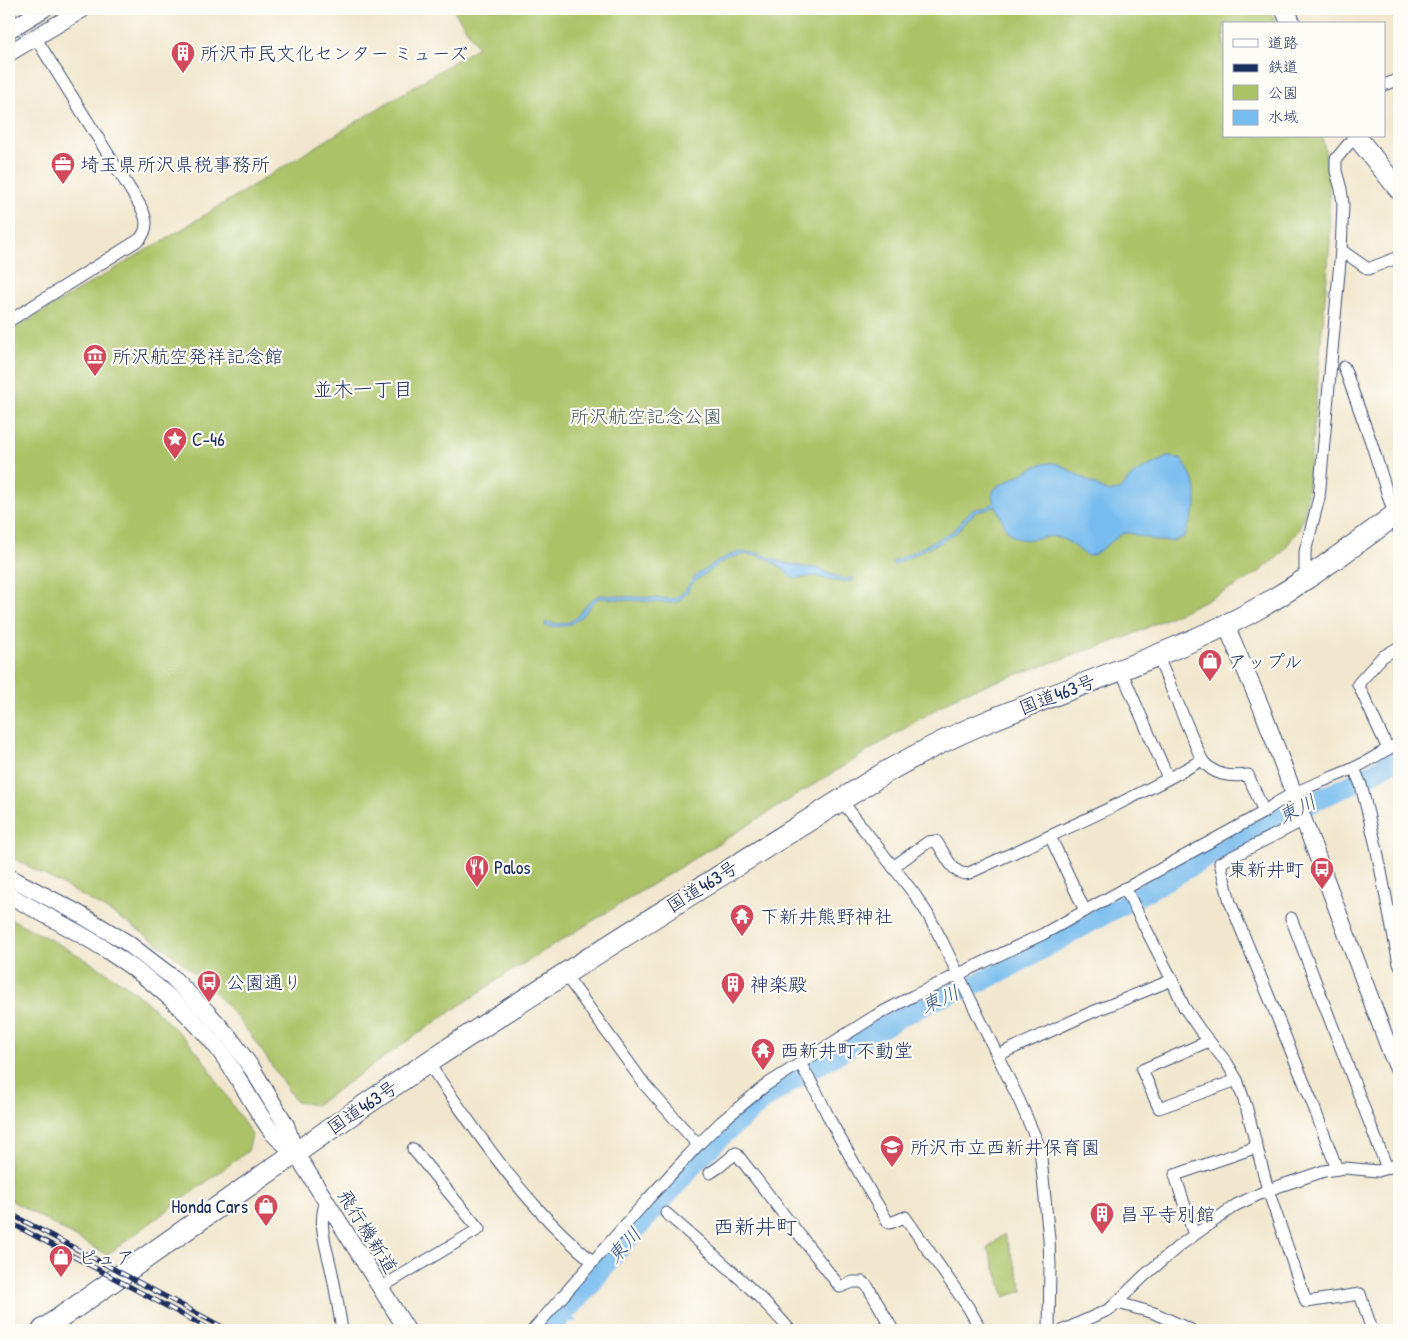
<svg xmlns="http://www.w3.org/2000/svg" width="1408" height="1339" viewBox="0 0 1408 1339" font-family="'Patrick Hand','Klee One',sans-serif">
	<style>
		.green { fill: #abc266; stroke: #637862 }
		.water { fill: #77bcee; stroke: #4976a6 }
		.lines { fill: none; stroke-linecap: round; stroke-linejoin: round }
		.stream { stroke: #77bcee; stroke-width: 3 }
		.river { stroke: #77bcee; stroke-width: 20 }
		.street-casing { stroke: #3b4b6f; stroke-width: 13 }
		.secondary-casing { stroke: #3b4b6f; stroke-width: 18 }
		.primary-casing { stroke: #3b4b6f; stroke-width: 21 }
		.highway-casing { stroke: #3b4b6f; stroke-width: 23 }
		.street { stroke: #fff; stroke-width: 11 }
		.secondary { stroke: #fff; stroke-width: 16 }
		.primary { stroke: #fff; stroke-width: 19 }
		.highway { stroke: #fff; stroke-width: 21 }
		.rail-casing { stroke: #1b2f5e; stroke-width: 5 }
		.rail { stroke: #fdfcf7; stroke-width: 3; stroke-dasharray: 9; stroke-linecap: butt }
		.labels { text-anchor: middle; stroke-width: 4.5; stroke-linejoin: round; paint-order: stroke }
		.poi-label { font-size: 19px; fill: #1b2f5e; stroke: #fdfcf7; text-anchor: start }
		.park-label { font-size: 19px; fill: #465b60; stroke: #fdfcf7 }
		.street-label { font-size: 19px; fill: #1b2f5e; stroke: #fdfcf7 }
		.neighbourhood-label { font-size: 20px; fill: #1b2f5e; stroke: #fdfcf7 }
		.water-label { font-size: 20px; font-style: italic; fill: #375989; stroke: #fdfcf7 }
		.quarter-label { font-size: 21px; fill: #1b2f5e; stroke: #fdfcf7 }
	</style>
	<rect width="100%" height="100%" fill="#fdfcf7"/>
	<filter id="ink" filterUnits="userSpaceOnUse"><feTurbulence type="fractalNoise" baseFrequency=".02" numOctaves="2"/><feDisplacementMap in="SourceGraphic" scale="10" xChannelSelector="R" yChannelSelector="G"/><feConvolveMatrix kernelMatrix="1 2 1 2 8 2 1 2 1" color-interpolation-filters="sRGB"/></filter>
	<filter id="wash" filterUnits="userSpaceOnUse"><feTurbulence type="fractalNoise" baseFrequency=".0096" numOctaves="4" result="noise"/><feDisplacementMap in="SourceGraphic" scale="20" xChannelSelector="R" yChannelSelector="G"/><feGaussianBlur stdDeviation="1.12" result="paint"/><feColorMatrix in="noise" values="0 0 0 0 0 0 0 0 0 0 0 0 0 0 0 0 0 1.4 0 .05"/><feComposite in="paint" operator="in"/></filter>
	<g filter="url(#wash)">
		<rect width="100%" height="100%" fill="#f2e7ce"/>
		<g class="green">
			<path d="M 453,9 L 1269,9 L 1276,24 L 1224,24 L 1224,136 L 1322,136 C 1331,171 1329,207 1330,243 L 1306,509 L 1299,529 L 1280,555 L 1258,573 L 1238,585 L 1127,637 L 962,693 L 502,977 L 400,1046 L 316,1105 L 296,1102 C 271,1065 248,1027 217,995 C 158,933 83,896 9,856 L 9,332 L 151,247 L 156,245 L 478,47 Z"/>
			<path d="M 9,918 C 44,936 79,954 112,976 C 135,990 155,1009 174,1028 C 188,1041 202,1055 211,1072 L 252,1135 L 248,1151 L 107,1255 L 9,1199 Z"/>
			<polygon points="1004,1234 1015,1264 1023,1291 1005,1297 988,1248"/>
		</g>
		<g class="water">
			<path d="M 1167,457 L 1172,457 L 1181,459 L 1187,467 L 1195,485 L 1196,491 L 1196,507 L 1184,537 L 1174,541 L 1158,541 L 1129,533 L 1123,533 L 1095,554 L 1089,556 L 1086,555 C 1076,548 1068,539 1056,537 C 1042,534 1026,545 1013,536 C 1004,530 1001,515 996,506 L 987,510 L 976,512 L 967,520 L 957,532 L 940,543 L 927,548 L 894,565 L 892,562 C 912,552 932,543 951,532 C 960,527 963,516 973,510 C 977,508 980,508 984,508 C 988,507 991,504 994,503 C 992,495 991,491 998,486 L 1041,464 L 1052,463 L 1059,464 L 1108,492 L 1119,490 L 1135,473 Z"/>
			<path d="M 739,552 L 759,553 L 781,562 L 804,567 L 816,568 L 842,579 L 853,578 L 853,581 L 842,582 L 815,576 L 794,579 C 788,575 783,568 776,564 C 753,549 733,553 712,569 C 706,574 699,577 693,583 C 686,592 684,602 671,603 L 599,598 C 594,601 591,605 588,609 C 575,625 565,628 545,626 L 546,622 C 583,630 576,605 600,595 L 670,599 C 685,598 688,582 698,574 C 711,565 724,556 739,552 Z"/>
		</g>
		<g class="lines">
			<polyline class="stream" points="554,1323 575,1320"/>
			<polyline class="river" points="548,1330 589,1287 614,1254 664,1199 695,1163 721,1137 764,1100 801,1075 902,1016 935,1000 974,985 1005,970 1280,817 1352,784 1399,758"/>
		</g>
	</g>
	<g filter="url(#ink)">
		<g class="lines">
			<defs>
				<g id="street">
					<polyline points="1384,85 1399,79"/>
					<polyline points="1341,250 1368,269 1399,257"/>
					<path d="M 9,321 L 140,239 C 150,227 146,215 138,202 L 35,37"/>
					<polyline points="1344,367 1371,442 1399,530"/>
					<polyline points="1305,580 1305,552 1319,498 1341,250 1343,204 1341,189 1336,171 1336,159 1355,136"/>
					<path d="M 1157,655 L 1202,760 C 1214,776 1230,777 1248,775 L 1264,812"/>
					<polyline points="1121,670 1168,778"/>
					<polyline points="1388,749 1358,684 1382,657 1399,647"/>
					<polyline points="1354,768 1361,785 1376,846 1399,964"/>
					<polyline points="841,800 915,895 927,913 942,941 1019,1100 1040,1148 1049,1239 1050,1265 1049,1330"/>
					<polyline points="1304,820 1220,863 1230,902 1312,1102 1337,1169"/>
					<polyline points="1050,836 1085,911"/>
					<path d="M 893,867 L 928,842 L 936,841 C 944,851 953,878 969,873 C 1047,837 1127,803 1202,760"/>
					<polyline points="1125,888 1172,980 1184,1007 1200,1030 1227,1063 1237,1080 1246,1106 1268,1190 1306,1302 1360,1294 1372,1330"/>
					<polyline points="1291,918 1387,1168"/>
					<polyline points="564,973 645,1085 698,1145"/>
					<polyline points="1209,1041 1142,1070 1159,1108 1237,1080"/>
					<polyline points="998,1055 1090,1013 1172,980"/>
					<path d="M 428,1063 C 463,1112 497,1164 538,1209 C 555,1228 573,1245 593,1262"/>
					<polyline points="800,1063 816,1091 831,1122 873,1197 888,1222 890,1223 905,1217 968,1307 981,1330"/>
					<polyline points="710,1173 719,1167 736,1153 840,1287 853,1282 863,1282 868,1287 893,1330"/>
					<path d="M 326,1201 C 317,1224 327,1249 332,1273 C 336,1292 339,1311 342,1330"/>
					<path d="M 666,1213 C 709,1251 753,1287 790,1330"/>
					<polyline points="1194,1235 1175,1175 1257,1147"/>
					<polyline points="380,1288 479,1229 413,1149"/>
					<polyline points="1118,1303 1154,1313 1191,1330"/>
					<path d="M 533,1330 L 648,1199 L 698,1145 L 721,1122 L 766,1085 L 875,1016 L 913,996 L 1043,934 L 1264,812 C 1288,792 1323,782 1352,769 C 1368,762 1383,751 1399,743"/>
					<polyline points="1064,1330 1110,1309 1144,1276 1179,1246 1236,1205 1268,1190 1324,1171 1345,1168 1378,1171 1399,1164"/>
				</g>
				<g id="secondary">
					<polyline points="9,30 44,9"/>
					<polyline points="9,53 83,9"/>
					<polyline points="1226,625 1262,709 1391,1053 1399,1071"/>
					<polyline points="9,877 76,912 126,942 172,977 208,1013 230,1038 253,1070 286,1125 295,1152 326,1201 407,1330"/>
					<path d="M 9,895 C 42,914 76,930 108,951 C 148,976 186,1010 216,1046 C 237,1073 252,1105 272,1132 C 278,1140 287,1146 295,1152"/>
				</g>
				<g id="primary">
					<polyline points="1285,9 1291,24"/>
					<polyline points="1356,136 1399,190"/>
				</g>
				<path id="highway" d="M 43,1330 C 170,1241 297,1150 427,1063 C 578,963 733,868 886,772 C 916,755 946,739 977,726 C 1059,691 1145,664 1226,625 C 1289,595 1343,553 1399,512"/>
			</defs>
			<use href="#street" class="street-casing"/>
			<use href="#secondary" class="secondary-casing"/>
			<use href="#primary" class="primary-casing"/>
			<use href="#highway" class="highway-casing"/>
			<use href="#street" class="street"/>
			<use href="#secondary" class="secondary"/>
			<use href="#primary" class="primary"/>
			<use href="#highway" class="highway"/>
			<defs>
				<g id="rail">
					<polyline points="9,1213 228,1330"/>
					<polyline points="9,1222 211,1330"/>
				</g>
			</defs>
			<use href="#rail" class="rail-casing"/>
			<use href="#rail" class="rail"/>
		</g>
	</g>
	<defs>
		<symbol id="building-pin" viewBox="-11 -11 22 30"><path d="M0 17L-7.5 6A9.5 9.5 0 1 1 7.5 6Z" fill="#d1495b" stroke="#fdfcf7"/><path d="M-4-6H4V6H1V3H-1V6H-4ZM-2.5-4.3h1.7v1.8h-1.7ZM.8-4.3h1.7v1.8H.8ZM-2.5-1h1.7V.8h-1.7ZM.8-1h1.7V.8H.8Z" fill="#fff"/></symbol>
		<symbol id="office-pin" viewBox="-11 -11 22 30"><path d="M0 17L-7.5 6A9.5 9.5 0 1 1 7.5 6Z" fill="#d1495b" stroke="#fdfcf7"/><path d="M-6-3h4V-5.5h4V-3h4V5H-6ZM-1-4.5V-3h2v-1.5ZM-6 0V1H6V0Z" fill="#fff"/></symbol>
		<symbol id="museum-pin" viewBox="-11 -11 22 30"><path d="M0 17L-7.5 6A9.5 9.5 0 1 1 7.5 6Z" fill="#d1495b" stroke="#fdfcf7"/><path d="M0-6L6-3V-2H-6V-3ZM-5-1h2V3h-2ZM-1-1h2V3h-2ZM3-1h2V3H3ZM-6 4H6V6H-6Z" fill="#fff"/></symbol>
		<symbol id="sight-pin" viewBox="-11 -11 22 30"><path d="M0 17L-7.5 6A9.5 9.5 0 1 1 7.5 6Z" fill="#d1495b" stroke="#fdfcf7"/><path d="M0-6L1.8-2.2L6-1.7L2.9 1.2L3.7 5.4L0 3.3L-3.7 5.4L-2.9 1.2L-6-1.7L-1.8-2.2Z" fill="#fff"/></symbol>
		<symbol id="shop-pin" viewBox="-11 -11 22 30"><path d="M0 17L-7.5 6A9.5 9.5 0 1 1 7.5 6Z" fill="#d1495b" stroke="#fdfcf7"/><path d="M-5-2.5h2.3a2.7 3.5 0 0 1 5.4 0H5L5.5 6h-11ZM-1.5-2.5h3a1.5 2.3 0 0 0-3 0Z" fill="#fff"/></symbol>
		<symbol id="restaurant-pin" viewBox="-11 -11 22 30"><path d="M0 17L-7.5 6A9.5 9.5 0 1 1 7.5 6Z" fill="#d1495b" stroke="#fdfcf7"/><path d="M-5-6h1v4h1v-4h1v4h1v-4h1v5L-1.5 .5V6h-2V.5L-5-1ZM5-6V6H3V1.5H1.5Q1.5-4 5-6Z" fill="#fff"/></symbol>
		<symbol id="bus-pin" viewBox="-11 -11 22 30"><path d="M0 17L-7.5 6A9.5 9.5 0 1 1 7.5 6Z" fill="#d1495b" stroke="#fdfcf7"/><path d="M-5-6H5V4H4V6H2V4H-2V6H-4V4H-5ZM-3.5-4V0h7V-4ZM-3.5 1.2v1.5H-2V1.2ZM2 1.2v1.5H3.5V1.2Z" fill="#fff"/></symbol>
		<symbol id="temple-pin" viewBox="-11 -11 22 30"><path d="M0 17L-7.5 6A9.5 9.5 0 1 1 7.5 6Z" fill="#d1495b" stroke="#fdfcf7"/><path d="M0-6L5-2H3V0L6.5 2.5H4V6H1.5V3h-3V6H-4V2.5H-6.5L-3 0V-2H-5Z" fill="#fff"/></symbol>
		<symbol id="school-pin" viewBox="-11 -11 22 30"><path d="M0 17L-7.5 6A9.5 9.5 0 1 1 7.5 6Z" fill="#d1495b" stroke="#fdfcf7"/><path d="M0-5L7-2L0 1L-7-2ZM-4 1L0 2.5L4 1V4Q0 6-4 4Z" fill="#fff"/></symbol>
	</defs>
	<g fill-rule="evenodd">
		<use href="#building-pin" x="169" y="39" width="28" height="38"/>
		<use href="#office-pin" x="49" y="150" width="28" height="38"/>
		<use href="#museum-pin" x="81" y="342" width="28" height="38"/>
		<use href="#sight-pin" x="161" y="425" width="28" height="38"/>
		<use href="#shop-pin" x="1196" y="647" width="28" height="38"/>
		<use href="#restaurant-pin" x="463" y="853" width="28" height="38"/>
		<use href="#bus-pin" x="1308" y="855" width="28" height="38"/>
		<use href="#temple-pin" x="728" y="902" width="28" height="38"/>
		<use href="#bus-pin" x="195" y="968" width="28" height="38"/>
		<use href="#building-pin" x="719" y="970" width="28" height="38"/>
		<use href="#temple-pin" x="749" y="1036" width="28" height="38"/>
		<use href="#school-pin" x="878" y="1133" width="28" height="38"/>
		<use href="#shop-pin" x="252" y="1192" width="28" height="38"/>
		<use href="#building-pin" x="1088" y="1200" width="28" height="38"/>
		<use href="#shop-pin" x="47" y="1243" width="28" height="38"/>
	</g>
	<g class="labels">
		<g class="poi-label">
			<text x="200" y="60">所沢市民文化センター ミューズ</text>
			<text x="80" y="171">埼玉県所沢県税事務所</text>
			<text x="112" y="363">所沢航空発祥記念館</text>
			<text x="192" y="446">C-46</text>
			<text x="1228" y="668">アップル</text>
			<text x="494" y="874">Palos</text>
			<text x="1304" y="876" text-anchor="end">東新井町</text>
			<text x="760" y="923">下新井熊野神社</text>
			<text x="226" y="989">公園通り</text>
			<text x="750" y="991">神楽殿</text>
			<text x="780" y="1057">西新井町不動堂</text>
			<text x="910" y="1154">所沢市立西新井保育園</text>
			<text x="248" y="1213" text-anchor="end">Honda Cars</text>
			<text x="1120" y="1221">昌平寺別館</text>
			<text x="78" y="1264">ピュア</text>
		</g>
		<g class="park-label">
			<text x="646" y="423">所沢航空記念公園</text>
		</g>
		<g class="street-label">
			<text transform="translate(1057 694) rotate(-21)" y="7">国道463号</text>
			<text transform="translate(702 886) rotate(-32)" y="7">国道463号</text>
			<text transform="translate(362 1107) rotate(-34)" y="7">国道463号</text>
			<text transform="translate(368 1231) rotate(58)" y="7">飛行機新道</text>
		</g>
		<g class="neighbourhood-label">
			<text x="363" y="396">並木一丁目</text>
		</g>
		<g class="water-label">
			<text transform="translate(1297 809) rotate(-27)" y="7">東川</text>
			<text transform="translate(940 999) rotate(-24)" y="7">東川</text>
			<text transform="translate(624 1245) rotate(-48)" y="7">東川</text>
		</g>
		<g class="quarter-label">
			<text x="755" y="1234">西新井町</text>
		</g>
	</g>
	<rect width="1408" height="1339" fill="none" stroke="#fdfcf7" stroke-width="30"/>
	<rect x="1223" y="22" width="162" height="115" fill="#fdfcf7" stroke="#a3aaba"/>
	<rect x="1233" y="39" width="25" height="8" fill="#ffffff" stroke="#a3aaba"/>
	<text x="1268" y="48" font-size="15" fill="#1b2f5e">道路</text>
	<rect x="1233" y="64" width="25" height="8" fill="#1b2f5e" stroke="#a3aaba"/>
	<text x="1268" y="72" font-size="15" fill="#1b2f5e">鉄道</text>
	<rect x="1233" y="85" width="25" height="15" fill="#abc266" stroke="#a3aaba"/>
	<text x="1268" y="98" font-size="15" fill="#1b2f5e">公園</text>
	<rect x="1233" y="110" width="25" height="15" fill="#77bcee" stroke="#a3aaba"/>
	<text x="1268" y="122" font-size="15" fill="#1b2f5e">水域</text>
</svg>
